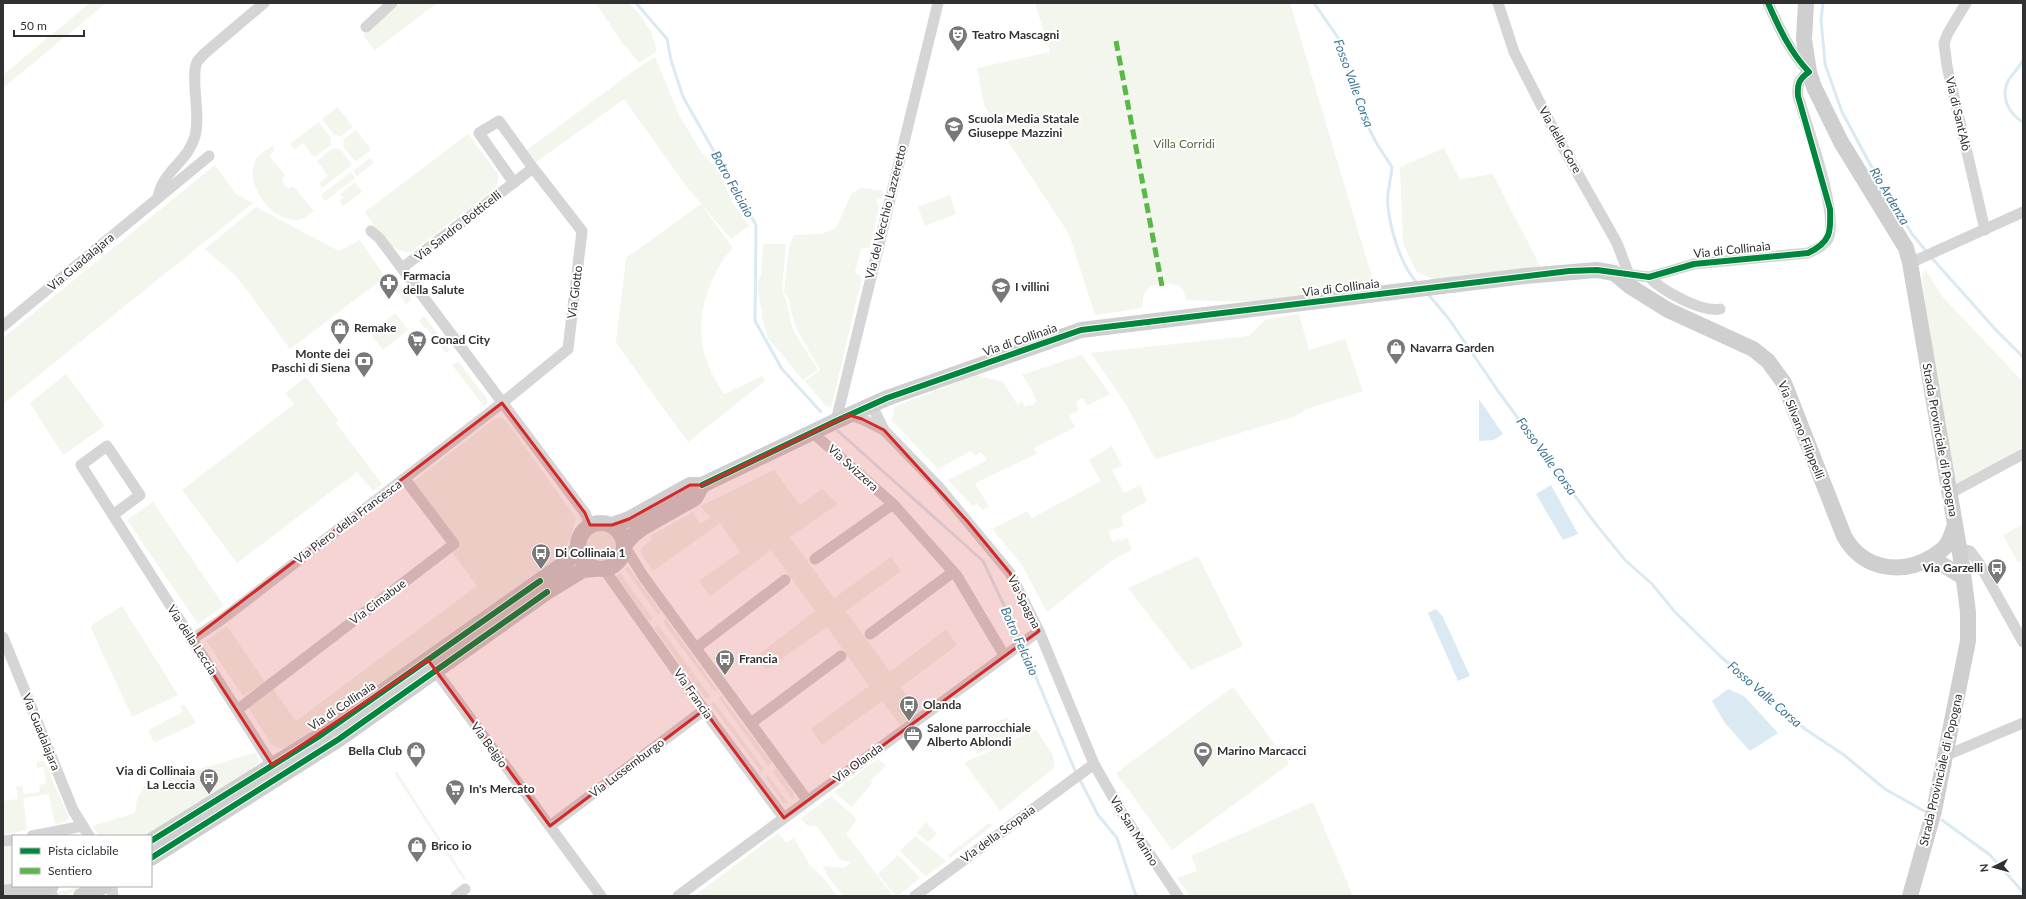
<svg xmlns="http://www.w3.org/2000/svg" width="2026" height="899" viewBox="0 0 2026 899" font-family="Lato,sans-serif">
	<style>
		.green { fill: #f2f6ed }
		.water { fill: #dbeaf2 }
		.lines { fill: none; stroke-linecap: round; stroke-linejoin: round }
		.stream { stroke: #dbeaf2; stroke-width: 3 }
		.street { stroke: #d5d5d5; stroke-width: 11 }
		.secondary { stroke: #cfcfcf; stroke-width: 16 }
		.quiet { stroke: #58b947; stroke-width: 5; stroke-dasharray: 10 5; stroke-linecap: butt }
		.cycleway-casing { stroke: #fff; stroke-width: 8 }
		.cycleway { stroke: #00873e; stroke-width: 6 }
		.marked { fill: #d62828; fill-opacity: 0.2; stroke: #d62828; stroke-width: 3; stroke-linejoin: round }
		.labels { text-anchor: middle; stroke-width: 4; stroke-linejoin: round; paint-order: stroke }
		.poi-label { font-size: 12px; font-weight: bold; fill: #313131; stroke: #fff; text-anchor: start }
		.street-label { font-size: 12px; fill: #313131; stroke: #fff }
		.park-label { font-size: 12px; fill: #556d3d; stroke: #fff }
		.water-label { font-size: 13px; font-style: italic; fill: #3e7694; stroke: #fff }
	</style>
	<rect width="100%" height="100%" fill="#fff"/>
	<g class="green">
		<polygon points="90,3 106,3 3,88 3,75"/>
		<polygon points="401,3 437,3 375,50 363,35"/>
		<path d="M 596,3 L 629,3 C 641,15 656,34 656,52 L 639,63 L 621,41 Z"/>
		<path d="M 1035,3 L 1290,3 L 1374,284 C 1362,287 1350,292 1338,294 C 1288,303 1236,302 1186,300 C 1184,280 1167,283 1151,286 L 1144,294 L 1142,308 L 1095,315 L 1069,234 L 984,105 L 977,68 L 1050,52 Z"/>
		<polygon points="655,57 679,115 701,152 720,173 732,202 749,226 731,239 687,187 624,99 536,162 527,150 639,67"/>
		<polygon points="338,107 353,127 341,136 334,135 322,119"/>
		<polygon points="319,122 331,138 331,145 314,157 303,143 294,150 290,144"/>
		<polygon points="356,130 371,150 355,162 343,146 344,139"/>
		<path d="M 468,134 L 498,174 L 498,183 L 495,189 L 411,252 C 388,252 378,230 365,212 Z"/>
		<path d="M 272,146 L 275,150 L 269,156 L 285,175 L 282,180 L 284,185 L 289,188 L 294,187 L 314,211 C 311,213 307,217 304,218 C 276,229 242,185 256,160 C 259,154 267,150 272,146 Z"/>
		<polygon points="333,148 340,149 352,165 322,188 319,183 328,176 317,161"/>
		<polygon points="1444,148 1460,179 1493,174 1542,270 1440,283 1416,271 1403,243 1400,167"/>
		<polygon points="370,158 374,163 357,176 353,171"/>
		<polygon points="215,165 236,194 253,203 3,404 3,338"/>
		<polygon points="351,172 355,178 325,201 321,195"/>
		<polygon points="355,182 362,192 343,206 339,201 343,198 340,194"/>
		<path d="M 861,188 L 883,191 L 883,197 L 876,200 L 879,207 L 870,247 L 861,249 L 855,272 L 862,277 L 831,408 L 825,405 L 805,381 L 820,370 C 811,353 797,334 792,315 C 789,304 792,301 784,292 L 789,247 L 794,235 L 822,234 L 836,228 L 852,193 Z"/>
		<polygon points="950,195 956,214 925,226 918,207"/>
		<path d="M 701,204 L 733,248 C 709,273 695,318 704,352 C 707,366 716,381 724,394 L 762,376 L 765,381 L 688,442 L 616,343 L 626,258 Z"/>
		<polygon points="256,207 339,251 360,240 385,277 290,349 237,277 205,249"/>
		<polygon points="763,244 786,244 782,290 786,300 793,330 818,370 803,380 768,338 763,321 757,284 761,275"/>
		<polygon points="1925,269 1942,296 2023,382 2023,447 1955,485 1926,311 1922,277"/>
		<polygon points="392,275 411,299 411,301 406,304 387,278"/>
		<polygon points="395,313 408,330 383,350 370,333"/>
		<polygon points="1299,314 1309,350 1345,339 1363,391 1306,409 1296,416 1155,459 1128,408 1091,353 1249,336 1265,320"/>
		<polygon points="424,316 450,350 446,353 426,327 424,328 419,321"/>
		<polygon points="1082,355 1110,394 1087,406 1083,398 1076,402 1079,410 1069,416 1075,427 1034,448 1037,454 975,483 989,507 982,510 978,504 972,506 948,480 987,460 981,452 975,456 971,451 938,469 892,421 894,408 898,405 976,375 1003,382 1017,404 1022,401 1025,407 1030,404 1031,406 1037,401 1033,395 1034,393 1022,375"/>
		<polygon points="458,361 487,399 487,404 484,406 452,365"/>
		<polygon points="66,374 105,426 63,455 30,403"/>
		<polygon points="306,377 339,421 336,423 382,484 373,491 357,472 237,563 182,490 294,404 285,393"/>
		<polygon points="501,417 507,422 576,518 570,539 559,557 293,744 281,749 271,744 248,707 273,689 296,721 477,586 452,552 460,545 413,482 493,420"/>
		<polygon points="1112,446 1122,465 1112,470 1124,493 1140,485 1147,501 1121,516 1124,526 1108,531 1113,542 1127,538 1132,550 1111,561 1047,612 1022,565 992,529 1027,511 1032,518 1101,481 1089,460"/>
		<polygon points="774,470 800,505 822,489 838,504 790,537 834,598 891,557 901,571 846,611 890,672 946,629 957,645 901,687 919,711 900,725 882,701 822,745 811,729 869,686 827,627 766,670 756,656 815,611 771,550 710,596 699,581 740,552 720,523 653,571 642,555 641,549 652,539 650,536 693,512 700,524 710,518 701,506"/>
		<polygon points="153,502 224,606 198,624 127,520"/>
		<polygon points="2023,524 2023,560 2018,563 2003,535"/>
		<circle cx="601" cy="546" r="17"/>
		<polygon points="1198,556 1243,646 1191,670 1128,588"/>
		<polygon points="628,567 661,612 658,615 625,569"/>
		<polygon points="620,573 653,619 649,621 616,576"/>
		<polygon points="122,606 178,695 132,717 90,626"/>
		<polygon points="666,619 717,690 715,692 663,622"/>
		<polygon points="658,625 710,696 706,699 654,628"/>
		<polygon points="227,626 265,682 243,696 206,641"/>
		<polygon points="1233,687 1289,764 1172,850 1116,773"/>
		<polygon points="721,696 772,763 768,766 719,698"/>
		<polygon points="714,702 764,769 761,772 711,704"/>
		<polygon points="185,705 196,723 154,743 148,730 183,712 180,706"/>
		<polygon points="1007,717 1016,735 977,754 968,736"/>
		<polygon points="1036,729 1053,755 1054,768 1000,811 964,763"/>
		<polygon points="255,753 259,760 254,768 146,836 100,836 92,826 135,813 137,799 145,785"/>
		<polygon points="878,759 886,766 870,781 872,783 852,807 834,792"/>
		<polygon points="37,761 44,761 69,818 66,821 55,825 49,794 23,798 27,830 3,835 3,801 18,799 16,787 22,786 24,794 40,792 39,785 46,784 44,767 37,768"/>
		<polygon points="777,769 794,794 793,800 773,772"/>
		<polygon points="397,772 466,879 464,880 394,773"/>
		<polygon points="768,775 788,803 783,803 765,777"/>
		<polygon points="831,796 857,819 846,834 893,896 843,896 828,876 823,866 845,868 851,862 840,860 817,826 807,825 800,819"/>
		<polygon points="1313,802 1353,896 1190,896 1177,878 1197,871 1191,856"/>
		<polygon points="926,822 937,834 928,842 917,833"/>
		<polygon points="989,823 992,826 950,858 948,855"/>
		<polygon points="778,833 786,843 794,838 811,867 820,874 837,896 694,896"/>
		<polygon points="915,836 946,861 926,876 900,851"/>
		<polygon points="13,845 13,884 3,885 4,847"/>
		<polygon points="898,855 920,878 898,896 896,896 878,874"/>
		<polygon points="82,886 91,886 66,895 53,893"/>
	</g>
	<g class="water">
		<polygon points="1479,399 1503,434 1494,440 1479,441"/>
		<polygon points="1551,485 1578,534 1563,540 1536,494"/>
		<polygon points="1436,609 1443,617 1470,676 1458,681 1428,613"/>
		<polygon points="1728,689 1744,696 1778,733 1750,751 1725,723 1712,701"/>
	</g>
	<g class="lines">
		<g class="stream">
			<polyline points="636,3 667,39 671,60 683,97 756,225 755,321 782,369 821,412"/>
			<path d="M 1314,3 L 1339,39 L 1364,119 L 1377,144 L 1392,167 C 1391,180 1386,195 1388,207 C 1391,232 1401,266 1418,284"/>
			<polyline points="1823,3 1821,19 1825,64 1842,112 1870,164 1912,234 1927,252"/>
			<path d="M 2023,60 C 2019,68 2012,74 2008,81 C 2000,97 2009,114 2023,122"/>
			<polyline points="1930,256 1996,330 2023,357"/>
			<polyline points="1428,294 1449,319 1498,391 1595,523 1625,560 1652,584 1675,612 1720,656 1805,729 1844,755 1885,789 1924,811"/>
			<polyline points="838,431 983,561 1021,641"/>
			<polyline points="1023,646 1076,773"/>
			<polyline points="1079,778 1098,815 1117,838 1136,896"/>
			<polyline points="1942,820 1990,855 2023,892"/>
		</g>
		<g class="street">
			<polyline points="1498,3 1514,52 1561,144 1617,243 1629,275"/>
			<polyline points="1966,3 1948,33 1944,43 1947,66 1985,230"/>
			<polyline points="366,27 392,3"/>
			<path d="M 158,198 C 162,171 188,162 195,136 C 201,115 190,77 197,62 C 199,59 203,55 205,53 L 264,3"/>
			<polyline points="371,231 380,239 585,513 590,525"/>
			<polyline points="1910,263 2023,212"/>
			<polyline points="402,268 533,168 499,121 479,133 514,183"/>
			<path d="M 1614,273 L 1649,277 L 1694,264 L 1808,253 C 1815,250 1824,246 1828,239 C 1840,216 1806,123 1798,96 C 1797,84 1799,79 1809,72 C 1790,52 1779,28 1768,3"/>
			<path d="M 1649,277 C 1661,290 1702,313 1720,309"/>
			<polyline points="3,326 209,156"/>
			<polyline points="872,406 884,430 938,486 1010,573 1039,631 1094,764 1122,813 1178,896"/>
			<polyline points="849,415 862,419 884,430"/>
			<polyline points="836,421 938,3"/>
			<polyline points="812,432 893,504 957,576 1004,655"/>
			<polyline points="1949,494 2023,454"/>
			<polyline points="113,515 140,495 107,446 81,465 272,765"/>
			<polyline points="624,545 643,576 807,800"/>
			<polyline points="1959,548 1970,551 1979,563 2023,642"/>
			<polyline points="815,559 893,504"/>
			<polyline points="604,569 714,724 784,818"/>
			<polyline points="870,634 953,572"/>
			<polyline points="3,637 73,810 89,836"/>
			<polyline points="191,640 221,620 502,403 568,349 582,231 533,168"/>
			<polyline points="696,648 785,580"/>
			<polyline points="435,670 601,896"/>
			<polyline points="237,710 454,544 405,479"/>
			<polyline points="751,723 841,656"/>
			<polyline points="1947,755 2023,723"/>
			<polyline points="550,826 704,710"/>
			<polyline points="32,836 83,826"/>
			<polyline points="3,841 13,840"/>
			<polyline points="112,886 113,896"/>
			<polyline points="34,892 53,896"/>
			<polyline points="456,896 465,889"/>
			<polyline points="678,896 1039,631"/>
			<polyline points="915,896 1094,764"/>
		</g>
		<g class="secondary">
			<polyline points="1806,3 1804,39 1809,72 1814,87 1841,142 1906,248 1910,263 1962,565 1968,612 1968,641 1934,811 1910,896"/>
			<circle cx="601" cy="546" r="23"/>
			<path d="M 612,525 L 629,519 L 690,485 L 702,485 L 836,421 L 887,398 L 1081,330 L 1525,276 L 1597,270 L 1614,273 L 1631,287 L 1668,310 L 1753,349 L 1768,361 L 1784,383 L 1844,536 C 1862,569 1900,576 1932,557 C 1936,554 1941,551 1944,548 C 1950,542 1952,533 1955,525"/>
			<polyline points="624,545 634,534 642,528 695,498 702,485"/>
			<polyline points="1923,562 1940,563 1963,577"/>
			<polyline points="151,841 318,737 569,560 578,547"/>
			<polyline points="151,858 339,739 547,592 583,570 594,569"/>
			<polyline points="3,893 51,886"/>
			<polyline points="81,896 104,886"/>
		</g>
		<polyline class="quiet" points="1116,41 1162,286"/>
		<defs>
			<g id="cycleway">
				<path d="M 702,485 L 836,421 L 887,398 L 1081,330 L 1569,271 L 1597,270 L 1649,277 L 1694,264 L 1808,253 C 1831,242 1831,232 1830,209 L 1798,96 C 1797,84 1799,79 1809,72 C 1790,52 1779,28 1768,3"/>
				<polyline points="151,841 318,737 540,581"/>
				<polyline points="151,858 339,739 547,592"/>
			</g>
		</defs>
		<use href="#cycleway" class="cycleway-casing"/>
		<use href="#cycleway" class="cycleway"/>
	</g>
	<path class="marked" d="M 502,403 L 585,513 L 590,525 L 612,525 L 629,519 L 690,485 L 702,485 L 836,421 L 849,415 L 862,419 L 884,430 L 968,522 L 1010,573 L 1039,631 L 784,818 L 704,710 L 550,826 L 428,660 L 272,765 L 191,640 Z"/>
	<defs>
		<symbol id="theatre-pin" viewBox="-11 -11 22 30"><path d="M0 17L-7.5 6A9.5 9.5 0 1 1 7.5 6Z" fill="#797979" stroke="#fff"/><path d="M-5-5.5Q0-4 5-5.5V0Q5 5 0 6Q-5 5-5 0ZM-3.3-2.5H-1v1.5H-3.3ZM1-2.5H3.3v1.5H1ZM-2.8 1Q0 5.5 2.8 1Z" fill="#fff"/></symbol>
		<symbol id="school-pin" viewBox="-11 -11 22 30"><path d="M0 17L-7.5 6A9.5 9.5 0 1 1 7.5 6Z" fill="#797979" stroke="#fff"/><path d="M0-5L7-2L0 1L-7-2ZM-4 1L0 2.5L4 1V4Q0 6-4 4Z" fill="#fff"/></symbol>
		<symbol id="pharmacy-pin" viewBox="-11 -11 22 30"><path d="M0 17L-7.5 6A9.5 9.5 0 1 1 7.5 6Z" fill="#797979" stroke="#fff"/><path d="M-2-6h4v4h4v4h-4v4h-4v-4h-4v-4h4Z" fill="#fff"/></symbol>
		<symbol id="shop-pin" viewBox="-11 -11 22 30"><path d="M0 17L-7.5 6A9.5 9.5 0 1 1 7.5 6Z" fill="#797979" stroke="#fff"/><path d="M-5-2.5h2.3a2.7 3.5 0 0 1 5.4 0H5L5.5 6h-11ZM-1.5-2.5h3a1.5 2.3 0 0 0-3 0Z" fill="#fff"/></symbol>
		<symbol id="supermarket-pin" viewBox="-11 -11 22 30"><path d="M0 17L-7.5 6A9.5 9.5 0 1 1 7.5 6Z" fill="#797979" stroke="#fff"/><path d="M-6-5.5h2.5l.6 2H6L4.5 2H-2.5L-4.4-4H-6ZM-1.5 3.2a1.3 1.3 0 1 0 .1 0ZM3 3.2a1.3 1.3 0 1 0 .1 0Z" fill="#fff"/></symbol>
		<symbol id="bank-pin" viewBox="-11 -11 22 30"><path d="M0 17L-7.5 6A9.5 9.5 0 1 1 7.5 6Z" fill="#797979" stroke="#fff"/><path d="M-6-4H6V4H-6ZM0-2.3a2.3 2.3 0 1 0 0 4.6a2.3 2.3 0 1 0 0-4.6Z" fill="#fff"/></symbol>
		<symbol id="bus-pin" viewBox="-11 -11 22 30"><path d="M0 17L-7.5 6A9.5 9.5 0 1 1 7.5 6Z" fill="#797979" stroke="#fff"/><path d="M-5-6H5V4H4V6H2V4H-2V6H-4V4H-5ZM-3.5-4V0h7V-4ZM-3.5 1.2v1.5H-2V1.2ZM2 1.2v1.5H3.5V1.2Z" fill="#fff"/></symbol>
		<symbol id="office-pin" viewBox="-11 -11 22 30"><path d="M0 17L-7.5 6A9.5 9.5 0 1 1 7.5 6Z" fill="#797979" stroke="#fff"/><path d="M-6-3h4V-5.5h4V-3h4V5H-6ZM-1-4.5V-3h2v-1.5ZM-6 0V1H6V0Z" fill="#fff"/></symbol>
		<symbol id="stadium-pin" viewBox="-11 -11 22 30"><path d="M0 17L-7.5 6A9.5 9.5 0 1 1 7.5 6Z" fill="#797979" stroke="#fff"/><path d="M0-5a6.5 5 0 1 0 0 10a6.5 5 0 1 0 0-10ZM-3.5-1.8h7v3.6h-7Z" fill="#fff"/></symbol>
	</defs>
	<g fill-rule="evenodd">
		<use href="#theatre-pin" x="947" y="24" width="22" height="30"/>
		<use href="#school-pin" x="943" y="115" width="22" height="30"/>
		<use href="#pharmacy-pin" x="378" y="272" width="22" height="30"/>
		<use href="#school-pin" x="990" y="276" width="22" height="30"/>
		<use href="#shop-pin" x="329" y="317" width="22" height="30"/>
		<use href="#supermarket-pin" x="406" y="329" width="22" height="30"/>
		<use href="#shop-pin" x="1385" y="337" width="22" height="30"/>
		<use href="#bank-pin" x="353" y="350" width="22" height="30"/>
		<use href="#bus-pin" x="530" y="542" width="22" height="30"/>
		<use href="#bus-pin" x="1986" y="557" width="22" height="30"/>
		<use href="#bus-pin" x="714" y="648" width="22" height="30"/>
		<use href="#bus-pin" x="898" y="694" width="22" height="30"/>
		<use href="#office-pin" x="902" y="724" width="22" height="30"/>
		<use href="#shop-pin" x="405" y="740" width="22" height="30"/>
		<use href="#stadium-pin" x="1192" y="740" width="22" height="30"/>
		<use href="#bus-pin" x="198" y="767" width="22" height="30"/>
		<use href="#supermarket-pin" x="444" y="778" width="22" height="30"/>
		<use href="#shop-pin" x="406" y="835" width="22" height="30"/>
	</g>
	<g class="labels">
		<g class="poi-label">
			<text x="972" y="39">Teatro Mascagni</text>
			<text x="968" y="123">Scuola Media Statale<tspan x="968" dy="14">Giuseppe Mazzini</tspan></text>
			<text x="403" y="280">Farmacia<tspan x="403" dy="14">della Salute</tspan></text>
			<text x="1015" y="291">I villini</text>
			<text x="354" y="332">Remake</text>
			<text x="431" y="344">Conad City</text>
			<text x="1410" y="352">Navarra Garden</text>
			<text x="350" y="358" text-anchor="end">Monte dei<tspan x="350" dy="14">Paschi di Siena</tspan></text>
			<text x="555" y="557">Di Collinaia 1</text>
			<text x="1983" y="572" text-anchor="end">Via Garzelli</text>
			<text x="739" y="663">Francia</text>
			<text x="923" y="709">Olanda</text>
			<text x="927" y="732">Salone parrocchiale<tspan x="927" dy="14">Alberto Ablondi</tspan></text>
			<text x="402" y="755" text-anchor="end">Bella Club</text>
			<text x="1217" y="755">Marino Marcacci</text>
			<text x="195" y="775" text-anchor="end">Via di Collinaia<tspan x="195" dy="14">La Leccia</tspan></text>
			<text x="469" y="793">In's Mercato</text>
			<text x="431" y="850">Brico io</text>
		</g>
		<g class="street-label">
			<text transform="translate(1958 114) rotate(77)" y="4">Via di Sant'Alò</text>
			<text transform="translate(1560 140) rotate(61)" y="4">Via delle Gore</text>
			<text transform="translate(886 212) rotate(-76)" y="4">Via del Vecchio Lazzeretto</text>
			<text transform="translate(458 226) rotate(-38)" y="4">Via Sandro Botticelli</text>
			<text transform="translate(1732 250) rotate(-6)" y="4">Via di Collinaia</text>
			<text transform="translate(81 262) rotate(-40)" y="4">Via Guadalajara</text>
			<text transform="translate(1341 288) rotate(-7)" y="4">Via di Collinaia</text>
			<text transform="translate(575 292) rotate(-83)" y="4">Via Giotto</text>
			<text transform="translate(1020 340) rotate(-19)" y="4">Via di Collinaia</text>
			<text transform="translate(1801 430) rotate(68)" y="4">Via Silvano Filippelli</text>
			<text transform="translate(1940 440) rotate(80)" y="4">Strada Provinciale di Popogna</text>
			<text transform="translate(853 468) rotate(42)" y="4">Via Svizzera</text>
			<text transform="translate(348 522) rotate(-37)" y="4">Via Piero della Francesca</text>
			<text transform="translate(378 602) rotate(-37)" y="4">Via Cimabue</text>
			<text transform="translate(1024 602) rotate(63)" y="4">Via Spagna</text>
			<text transform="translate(192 640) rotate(57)" y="4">Via della Leccia</text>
			<text transform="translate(693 694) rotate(55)" y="4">Via Francia</text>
			<text transform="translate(342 706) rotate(-34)" y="4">Via di Collinaia</text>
			<text transform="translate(41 732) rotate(68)" y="4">Via Guadalajara</text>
			<text transform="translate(489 745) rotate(54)" y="4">Via Belgio</text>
			<text transform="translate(858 763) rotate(-36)" y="4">Via Olanda</text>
			<text transform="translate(627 768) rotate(-37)" y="4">Via Lussemburgo</text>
			<text transform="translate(1941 770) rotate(-77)" y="4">Strada Provinciale di Popogna</text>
			<text transform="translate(1134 831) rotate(58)" y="4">Via San Marino</text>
			<text transform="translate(998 834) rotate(-36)" y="4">Via della Scopaia</text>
		</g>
		<g class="park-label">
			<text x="1184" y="148">Villa Corridi</text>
		</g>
		<g class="water-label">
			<text transform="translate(1354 83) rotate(70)" y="5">Fosso Valle Corsa</text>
			<text transform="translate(733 184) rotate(61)" y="5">Botro Felciaio</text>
			<text transform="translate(1890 196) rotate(59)" y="5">Rio Ardenza</text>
			<text transform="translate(1547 456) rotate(54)" y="5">Fosso Valle Corsa</text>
			<text transform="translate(1020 641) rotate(66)" y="5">Botro Felciaio</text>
			<text transform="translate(1765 694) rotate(41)" y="5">Fosso Valle Corsa</text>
		</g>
	</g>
	<rect width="2026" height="899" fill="none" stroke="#313131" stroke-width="8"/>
	<rect x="12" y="835" width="140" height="52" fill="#ffffff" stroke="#adadad"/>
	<rect x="20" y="848" width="20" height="6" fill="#00873e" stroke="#adadad"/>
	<text x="48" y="855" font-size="12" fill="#313131">Pista ciclabile</text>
	<rect x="20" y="868" width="20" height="6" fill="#58b947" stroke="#adadad"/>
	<text x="48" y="875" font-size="12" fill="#313131">Sentiero</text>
	<g transform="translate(1994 867) rotate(264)" stroke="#ffffff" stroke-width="3" paint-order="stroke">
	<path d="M0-3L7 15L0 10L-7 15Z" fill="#313131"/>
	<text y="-6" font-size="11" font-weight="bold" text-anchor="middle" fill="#313131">N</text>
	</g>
	<path d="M14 30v6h70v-6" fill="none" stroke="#313131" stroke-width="2"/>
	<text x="20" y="30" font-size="12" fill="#313131" stroke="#ffffff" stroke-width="3" paint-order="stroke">50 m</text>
</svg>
